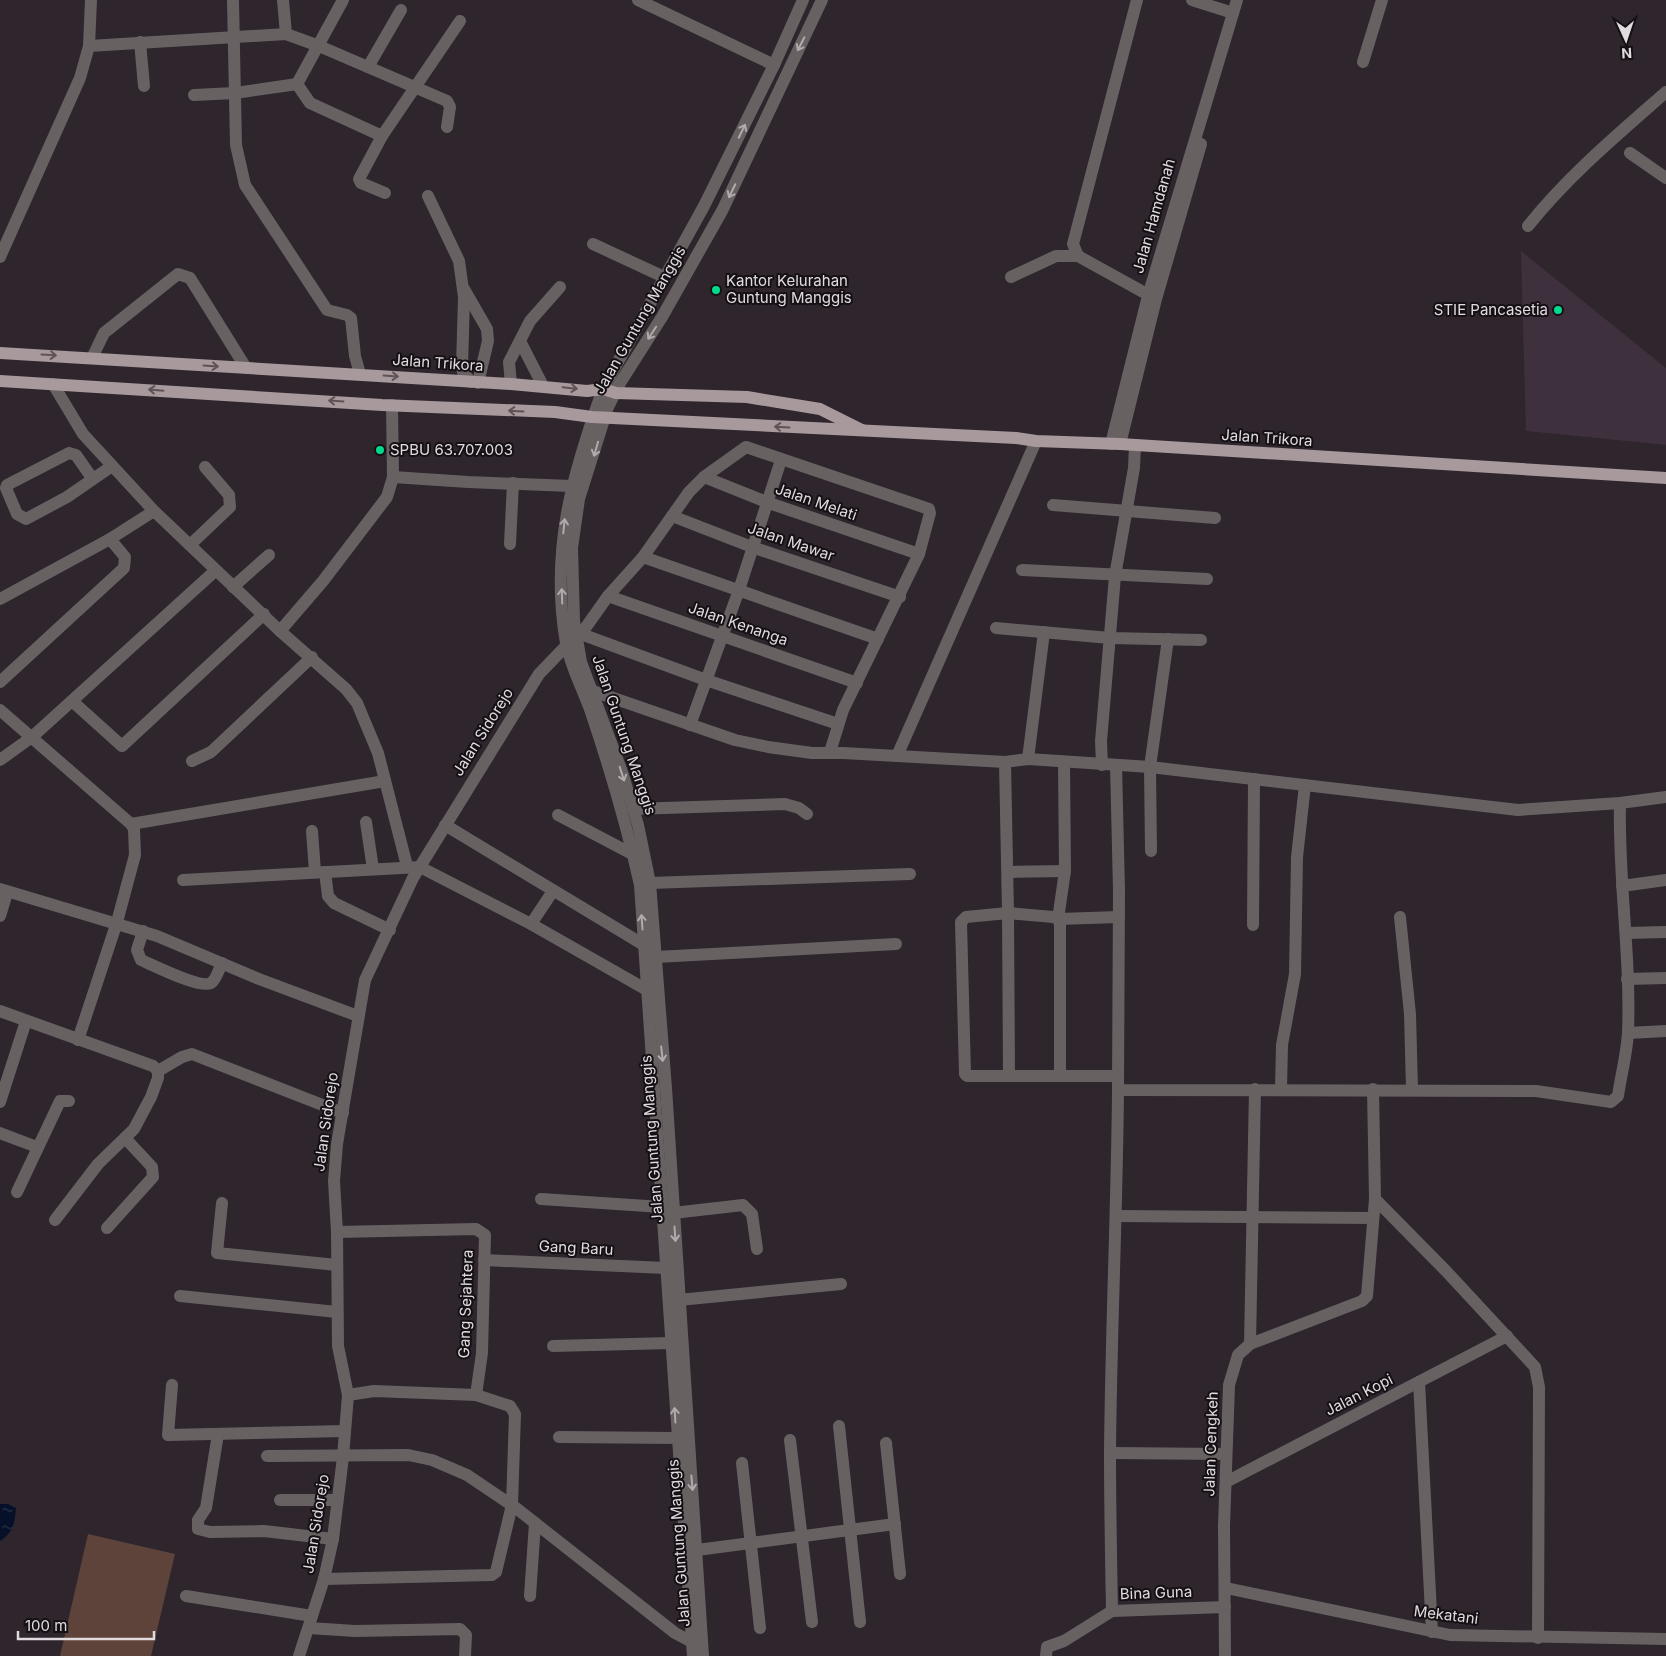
<svg xmlns="http://www.w3.org/2000/svg" width="1666" height="1656" viewBox="0 0 1666 1656" font-family="Inter,sans-serif">
	<style>
		.built { fill: #3e303c }
		.pitch { fill: #5d433a }
		.water { fill: url(#water-ripples) }
		.lines { fill: none; stroke-linecap: round; stroke-linejoin: round }
		.minor { stroke: #686162; stroke-width: 12 }
		.major { stroke: #a7999c; stroke-width: 12 }
		.oneway { stroke: #b1aaae }
		.oneway2 { stroke: #5e5458 }
		.poi-dot { fill: #04d98b; stroke: #141013; stroke-width: 2 }
		.labels { text-anchor: middle; stroke-width: 4; stroke-linejoin: round; paint-order: stroke }
		.street-label { font-size: 15px; fill: #e1dbe0; stroke: #141013 }
		.poi-label { font-size: 15px; fill: #e1dbe0; stroke: #141013; text-anchor: start }
	</style>
	<defs>
		<pattern id="water-ripples" width="26" height="14" patternUnits="userSpaceOnUse" patternTransform="scale(1.25)"><rect width="26" height="14" fill="#061129"/><path d="M2 4q2-2 4 0t4 0M15 11q2-2 4 0t4 0" fill="none" stroke="#2a3348"/></pattern>
	</defs>
	<rect width="100%" height="100%" fill="#2e252d"/>
	<polygon class="built" points="1521,251 1666,368 1666,445 1526,431"/>
	<polygon class="pitch" points="88,1534 175,1554 151,1656 60,1656"/>
	<path class="water" d="M 0,1504 L 8,1504 L 16,1508 C 15,1522 13,1533 0,1541 Z"/>
	<g class="lines">
		<g class="minor">
			<polyline points="233,0 236,145 245,185 327,310 347,315 351,318 355,356 360,374"/>
			<polyline points="283,0 286,34"/>
			<polyline points="638,0 774,65"/>
			<polyline points="1192,0 1233,13"/>
			<polyline points="140,42 144,86"/>
			<polyline points="89,46 286,34 319,46 447,101 450,107 447,127"/>
			<polyline points="1363,62 1382,0"/>
			<polyline points="368,67 401,10"/>
			<polyline points="297,84 310,103 382,136"/>
			<polyline points="194,95 235,93 297,84 343,0"/>
			<polyline points="1630,153 1666,178"/>
			<polyline points="385,193 361,183 359,179 382,136 460,21"/>
			<polyline points="428,196 459,261 464,297 462,367 463,372 471,382"/>
			<path d="M 1528,226 C 1568,176 1617,135 1666,92"/>
			<polyline points="593,244 664,277"/>
			<polyline points="1078,256 1073,244 1137,0"/>
			<polyline points="0,257 80,78 89,46 91,0"/>
			<polyline points="1011,277 1056,256 1078,256 1154,298"/>
			<polyline points="464,289 487,329 488,341 478,383"/>
			<polyline points="520,341 543,386"/>
			<polyline points="92,358 104,333 178,274 190,278 246,368"/>
			<polyline points="53,384 83,434 154,511 280,631 346,689 357,703 378,753 407,866"/>
			<polyline points="511,384 509,362 530,321 560,287"/>
			<polyline points="1111,444 1148,296 1237,0"/>
			<polyline points="1120,444 1156,299 1201,144"/>
			<polyline points="393,477 468,482 571,486"/>
			<polyline points="704,477 769,503 919,554"/>
			<polyline points="92,478 76,455 69,453 7,485 6,488 17,514 26,519 67,497 112,466"/>
			<polyline points="1053,505 1215,518"/>
			<polyline points="672,516 752,547 900,597"/>
			<polyline points="510,544 513,483"/>
			<polyline points="190,545 230,507 229,495 205,467"/>
			<polyline points="643,557 878,639"/>
			<polyline points="1022,570 1207,579"/>
			<polyline points="233,587 269,555"/>
			<polyline points="608,596 857,683"/>
			<polyline points="0,599 110,539 154,511"/>
			<polyline points="996,628 1110,638 1201,640"/>
			<polyline points="280,631 323,581 387,497 393,477 392,405"/>
			<polyline points="581,634 608,596 643,557 689,492 704,477 746,447 929,509 930,513 919,554 843,710 830,752"/>
			<polyline points="576,637 581,634 706,680 838,724"/>
			<polyline points="0,682 124,568 125,557 110,539"/>
			<polyline points="587,689 735,740 768,747 812,753 843,753 1005,762 1028,759 1150,767 1518,810 1620,803 1666,797"/>
			<polyline points="72,701 122,746 264,614"/>
			<polyline points="0,710 131,824 134,829 135,855 117,922 78,1040"/>
			<polyline points="690,725 739,590 781,460"/>
			<polyline points="897,756 1036,441"/>
			<polyline points="1028,759 1044,632"/>
			<polyline points="0,760 32,737 215,571"/>
			<polyline points="192,761 211,752 312,657"/>
			<polyline points="1005,762 1008,913 1053,917 1058,919 1060,924 1060,1076"/>
			<polyline points="1064,762 1065,871 1058,919 1119,917"/>
			<polyline points="1102,765 1101,741 1115,576 1134,468 1135,446"/>
			<path d="M 1116,765 L 1119,890 L 1118,1090 L 1536,1091 L 1611,1102 L 1618,1096 C 1621,1075 1627,1053 1628,1032 C 1631,956 1618,879 1620,803"/>
			<polyline points="633,809 785,804 799,808 807,814"/>
			<polyline points="558,815 634,855"/>
			<polyline points="366,822 373,869"/>
			<polyline points="131,824 385,781"/>
			<polyline points="445,825 644,945"/>
			<polyline points="312,831 315,872"/>
			<polyline points="1151,851 1150,767 1168,639"/>
			<polyline points="325,872 328,896 334,903 390,930"/>
			<polyline points="1008,872 1065,871"/>
			<polyline points="183,880 420,867 531,924 647,990"/>
			<polyline points="650,883 910,874"/>
			<polyline points="1622,886 1666,880"/>
			<polyline points="0,889 157,936 259,979 358,1016"/>
			<polyline points="0,916 7,893"/>
			<polyline points="1400,917 1410,1014 1412,1089"/>
			<polyline points="531,924 553,891"/>
			<polyline points="1253,925 1254,779"/>
			<path d="M 143,931 L 137,950 L 141,960 C 153,965 200,989 211,983 C 216,980 219,969 222,963"/>
			<polyline points="1626,933 1666,932"/>
			<polyline points="656,957 896,944"/>
			<polyline points="1627,979 1666,978"/>
			<polyline points="0,1011 153,1066 158,1071 158,1078 151,1097 134,1129 98,1164 55,1220"/>
			<polyline points="1628,1033 1666,1031"/>
			<polyline points="158,1071 182,1057 192,1054 343,1113"/>
			<polyline points="1009,1075 1008,913 966,917 961,922 965,1074 967,1076 1118,1076"/>
			<polyline points="1281,1089 1282,1045 1295,974 1297,857 1305,785"/>
			<polyline points="0,1102 26,1021"/>
			<polyline points="0,1133 37,1147"/>
			<polyline points="17,1192 60,1101 69,1101"/>
			<polyline points="541,1199 662,1207"/>
			<polyline points="1375,1199 1446,1271 1535,1367 1539,1387 1538,1638"/>
			<polyline points="222,1203 217,1253 337,1265"/>
			<polyline points="673,1213 743,1205 752,1214 757,1249"/>
			<polyline points="1117,1216 1373,1218"/>
			<polyline points="107,1228 153,1177 152,1167 125,1138"/>
			<polyline points="337,1232 476,1229 485,1235 482,1353 476,1395 374,1391 348,1395"/>
			<polyline points="484,1260 666,1268"/>
			<polyline points="180,1296 337,1312"/>
			<polyline points="679,1300 841,1284"/>
			<polyline points="1250,1344 1255,1089"/>
			<polyline points="553,1346 671,1343"/>
			<polyline points="1419,1382 1432,1632"/>
			<polyline points="172,1385 168,1435 345,1431"/>
			<polyline points="839,1426 860,1622"/>
			<polyline points="218,1434 206,1508 198,1520 198,1529 210,1532 264,1531 333,1539"/>
			<polyline points="559,1437 677,1438"/>
			<polyline points="790,1440 812,1622"/>
			<polyline points="886,1443 900,1574"/>
			<polyline points="1110,1453 1226,1454"/>
			<polyline points="267,1456 408,1455 432,1460 467,1475 516,1508 675,1633 692,1642"/>
			<polyline points="742,1463 760,1628"/>
			<polyline points="1226,1482 1507,1336"/>
			<polyline points="280,1500 336,1500"/>
			<polyline points="697,1550 895,1524"/>
			<polyline points="324,1579 492,1575 496,1572 512,1505 515,1414 510,1406 476,1395"/>
			<polyline points="1226,1588 1450,1635 1666,1639"/>
			<polyline points="186,1596 312,1616"/>
			<polyline points="530,1596 535,1523"/>
			<path d="M 1112,1611 C 1111,1558 1110,1505 1110,1453 C 1111,1331 1117,1211 1118,1090"/>
			<polyline points="309,1628 355,1631 460,1629 466,1635 465,1656"/>
			<polyline points="299,1656 324,1579 333,1539 343,1457 348,1395 338,1346 337,1232 334,1181 337,1144 365,980 413,878 539,674 567,645"/>
			<path d="M 693,1656 L 640,885 C 627,826 611,772 592,715 C 584,691 571,668 566,643 C 550,551 572,475 603,389 L 704,206 L 774,65 L 803,0"/>
			<polyline points="703,1656 666,1088 650,883 638,825 622,772 581,662 574,621 572,548 579,499 608,407 620,383 662,317 722,211 822,0"/>
			<polyline points="1046,1656 1047,1647 1064,1641 1112,1611 1225,1607"/>
			<polyline points="1225,1656 1224,1526 1229,1385 1238,1355 1250,1344 1362,1301 1367,1296 1375,1199 1373,1089"/>
		</g>
		<g class="major">
			<polyline points="0,353 511,384 587,391 603,389 616,393 747,397 820,409 862,430"/>
			<polyline points="0,381 382,405 555,412 592,417 1016,438 1036,441 1120,444 1666,478"/>
		</g>
	</g>
	<defs><path id="oneway-shaft" d="M-6 0H5M1.5-3L5.5 0L1.5 3" fill="none" stroke-width="1.6" stroke-linecap="round" stroke-linejoin="round" transform="scale(1.25)"/></defs>
	<g class="oneway">
		<use href="#oneway-shaft" transform="translate(801 44) rotate(117)"/>
		<use href="#oneway-shaft" transform="translate(742 131) rotate(-64)"/>
		<use href="#oneway-shaft" transform="translate(732 191) rotate(116)"/>
		<use href="#oneway-shaft" transform="translate(652 333) rotate(123)"/>
		<use href="#oneway-shaft" transform="translate(596 449) rotate(106)"/>
		<use href="#oneway-shaft" transform="translate(564 526) rotate(-84)"/>
		<use href="#oneway-shaft" transform="translate(562 596) rotate(-92)"/>
		<use href="#oneway-shaft" transform="translate(622 774) rotate(72)"/>
		<use href="#oneway-shaft" transform="translate(642 922) rotate(-94)"/>
		<use href="#oneway-shaft" transform="translate(662 1054) rotate(84)"/>
		<use href="#oneway-shaft" transform="translate(675 1234) rotate(86)"/>
		<use href="#oneway-shaft" transform="translate(675 1415) rotate(-93)"/>
		<use href="#oneway-shaft" transform="translate(692 1483) rotate(85)"/>
	</g>
	<g class="oneway2">
		<use href="#oneway-shaft" transform="translate(49 355) rotate(3)"/>
		<use href="#oneway-shaft" transform="translate(211 366) rotate(4)"/>
		<use href="#oneway-shaft" transform="translate(391 376) rotate(4)"/>
		<use href="#oneway-shaft" transform="translate(570 388) rotate(6)"/>
		<use href="#oneway-shaft" transform="translate(156 390) rotate(-175)"/>
		<use href="#oneway-shaft" transform="translate(336 401) rotate(-176)"/>
		<use href="#oneway-shaft" transform="translate(516 411) rotate(-177)"/>
		<use href="#oneway-shaft" transform="translate(782 427) rotate(-177)"/>
	</g>
	<g class="poi-dot">
		<circle cx="716" cy="290" r="5"/>
		<circle cx="1558" cy="310" r="5"/>
		<circle cx="380" cy="450" r="5"/>
	</g>
	<g class="labels">
		<g class="street-label">
			<text transform="translate(1154 216) rotate(-74)" y="5">Jalan Hamdanah</text>
			<text transform="translate(640 320) rotate(-60)" y="5">Jalan Guntung Manggis</text>
			<text transform="translate(438 363) rotate(4)" y="5">Jalan Trikora</text>
			<text transform="translate(1267 438) rotate(4)" y="5">Jalan Trikora</text>
			<text transform="translate(816 502) rotate(19)" y="5">Jalan Melati</text>
			<text transform="translate(791 542) rotate(19)" y="5">Jalan Mawar</text>
			<text transform="translate(738 624) rotate(19)" y="5">Jalan Kenanga</text>
			<text transform="translate(483 732) rotate(-58)" y="5">Jalan Sidorejo</text>
			<text transform="translate(624 735) rotate(71)" y="5">Jalan Guntung Manggis</text>
			<text transform="translate(326 1122) rotate(-82)" y="5">Jalan Sidorejo</text>
			<text transform="translate(652 1139) rotate(-94)" y="5">Jalan Guntung Manggis</text>
			<text transform="translate(576 1248) rotate(3)" y="5">Gang Baru</text>
			<text transform="translate(466 1304) rotate(-88)" y="5">Gang Sejahtera</text>
			<text transform="translate(1359 1395) rotate(-27)" y="5">Jalan Kopi</text>
			<text transform="translate(1211 1444) rotate(-88)" y="5">Jalan Cengkeh</text>
			<text transform="translate(316 1524) rotate(-81)" y="5">Jalan Sidorejo</text>
			<text transform="translate(679 1543) rotate(-94)" y="5">Jalan Guntung Manggis</text>
			<text transform="translate(1156 1593) rotate(-2)" y="5">Bina Guna</text>
			<text transform="translate(1446 1615) rotate(7)" y="5">Mekatani</text>
		</g>
		<g class="poi-label">
			<text x="726" y="286">Kantor Kelurahan<tspan x="726" dy="17">Guntung Manggis</tspan></text>
			<text x="1548" y="315" text-anchor="end">STIE Pancasetia</text>
			<text x="390" y="455">SPBU 63.707.003</text>
		</g>
	</g>
	<g transform="translate(1626 40) rotate(177)" stroke="#141013" stroke-width="4" paint-order="stroke">
	<path d="M0-4L9 19L0 12L-9 19Z" fill="#e1dbe0"/>
	<text y="-8" font-size="14" font-weight="bold" text-anchor="middle" fill="#e1dbe0">N</text>
	</g>
	<path d="M18 1631v8h136v-8" fill="none" stroke="#e1dbe0" stroke-width="2.5"/>
	<text x="25" y="1631" font-size="15" fill="#e1dbe0" stroke="#141013" stroke-width="4" paint-order="stroke">100 m</text>
</svg>
